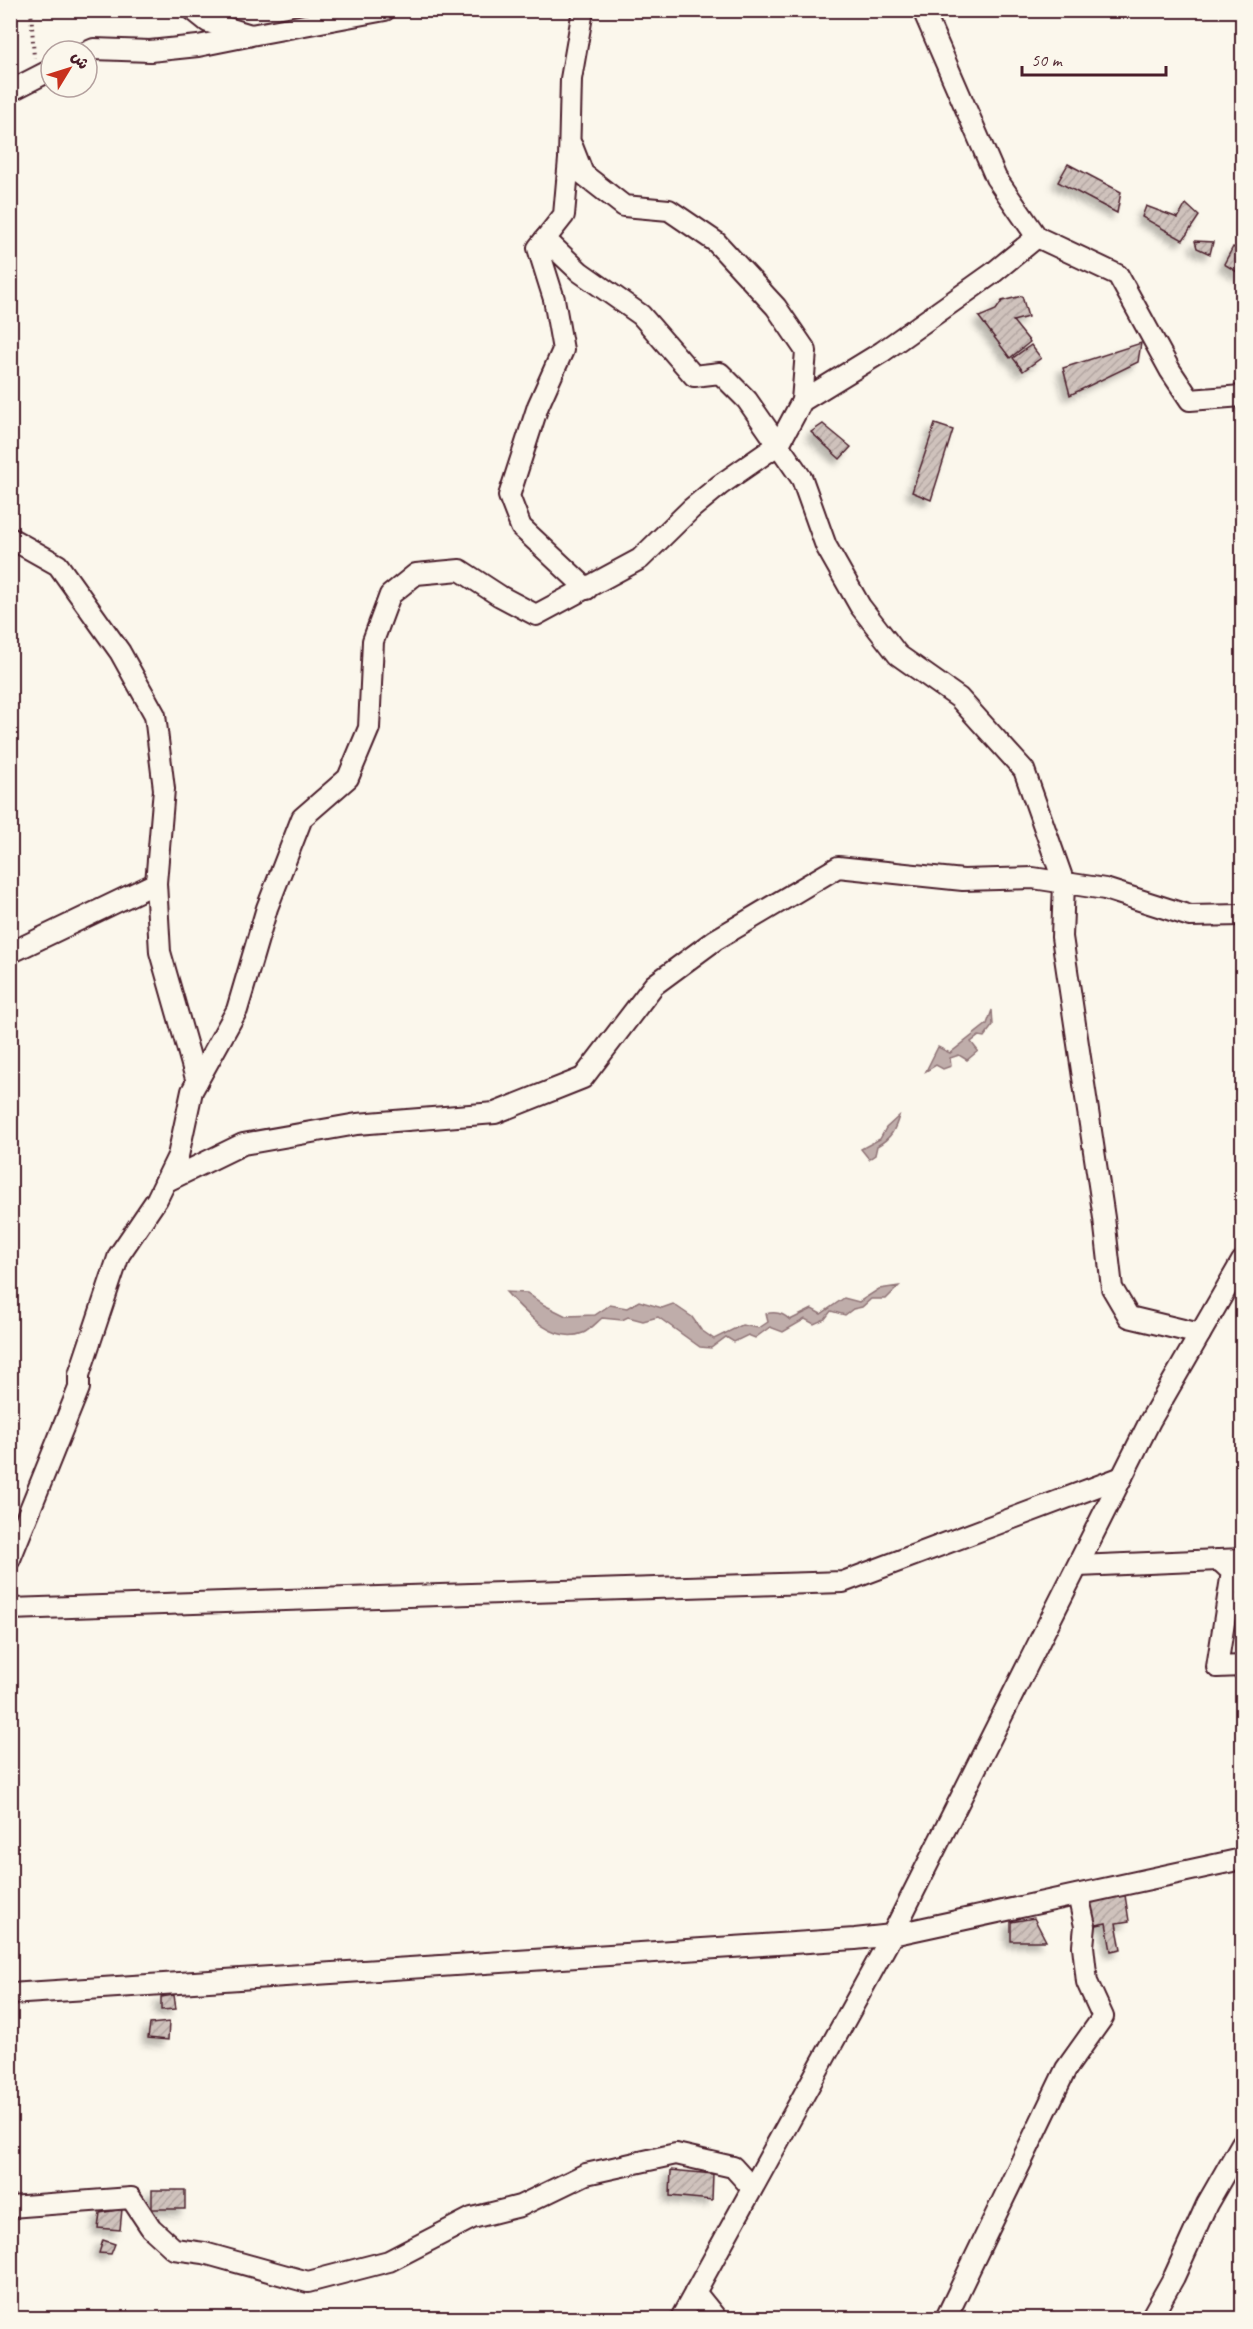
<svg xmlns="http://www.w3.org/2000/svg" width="1253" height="2329" viewBox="0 0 1253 2329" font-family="Caveat,'Playpen Sans Arabic',sans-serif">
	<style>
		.water { fill: #bfadaa; stroke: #907477; stroke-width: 1.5 }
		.building { fill: url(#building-hatch); stroke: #4a1f2b; stroke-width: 1.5; filter: url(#shadow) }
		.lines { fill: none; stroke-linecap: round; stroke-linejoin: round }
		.minor-casing { stroke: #4a1f2b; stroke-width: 24 }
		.path { stroke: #4a1f2b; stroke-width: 4; stroke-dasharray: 1.5 4.5; stroke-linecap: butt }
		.minor { stroke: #fbf7ec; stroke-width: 20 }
	</style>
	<defs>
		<pattern id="building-hatch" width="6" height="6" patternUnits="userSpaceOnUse" patternTransform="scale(1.5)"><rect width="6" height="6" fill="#cfc2bc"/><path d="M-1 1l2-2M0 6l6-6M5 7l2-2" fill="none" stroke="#b3a6a2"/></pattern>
		<filter id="shadow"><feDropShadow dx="-5.5" dy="5.5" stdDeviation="3" flood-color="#0004"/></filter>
	</defs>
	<rect width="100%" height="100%" fill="#fbf7ec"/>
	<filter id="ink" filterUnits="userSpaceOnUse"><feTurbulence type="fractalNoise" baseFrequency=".0167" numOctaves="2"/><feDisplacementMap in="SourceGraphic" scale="12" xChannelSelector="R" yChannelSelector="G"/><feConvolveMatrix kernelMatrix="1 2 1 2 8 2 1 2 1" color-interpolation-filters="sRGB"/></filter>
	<g filter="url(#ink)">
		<g class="water">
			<polygon points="992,1010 993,1025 984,1037 979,1036 971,1042 978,1051 967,1060 959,1055 950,1058 951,1066 943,1069 936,1065 926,1071 938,1047 950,1053 987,1024"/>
			<path d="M 899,1116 C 895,1130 891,1138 877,1146 L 875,1155 L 869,1159 L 861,1149 L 880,1139 L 886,1128 Z"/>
			<path d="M 899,1286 L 886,1299 L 871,1299 L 862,1307 L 853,1309 L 845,1315 L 831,1311 L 825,1319 L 814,1324 L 805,1319 L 783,1332 L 770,1327 L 755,1338 L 748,1335 L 734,1342 L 726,1337 L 711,1348 L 700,1347 L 658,1317 L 643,1321 L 628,1317 L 622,1320 L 602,1318 C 596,1323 589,1331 583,1333 C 553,1345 524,1311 506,1292 L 527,1293 L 544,1305 L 566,1316 L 595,1315 L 610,1305 L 627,1308 L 639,1301 L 662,1308 L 673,1304 L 692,1317 L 701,1330 L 714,1339 L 742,1325 L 759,1328 L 768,1322 L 766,1314 C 776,1311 783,1313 790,1320 L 812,1309 L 821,1314 L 844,1298 L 859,1302 L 879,1289 Z"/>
		</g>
		<g class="building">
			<polygon points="1068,164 1121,192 1117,213 1058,182"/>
			<polygon points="1186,204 1199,216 1183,240 1142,217 1146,206 1178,218"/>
			<polygon points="1195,241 1213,242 1210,254 1197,248"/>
			<polygon points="1233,247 1242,252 1242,275 1224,264"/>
			<polygon points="1022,296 1028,317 1013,321 1030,342 1010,358 979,317 996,310 1002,301"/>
			<polygon points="1141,343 1138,362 1070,395 1063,368"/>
			<polygon points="1031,345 1041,358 1023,371 1013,358"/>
			<polygon points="823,424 851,447 840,459 811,432"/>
			<polygon points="935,424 953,430 931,500 912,492"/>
			<polygon points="1125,1895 1129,1921 1116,1923 1121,1949 1111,1951 1106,1923 1092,1926 1088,1902"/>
			<polygon points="1034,1918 1046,1941 1011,1941 1011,1922"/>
			<polygon points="174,1995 176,2009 161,2010 161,1997"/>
			<polygon points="169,2022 168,2040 148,2038 150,2024"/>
			<polygon points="671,2170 713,2174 712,2200 670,2196"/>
			<rect x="152" y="2190" width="33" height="19"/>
			<polygon points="122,2209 120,2230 98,2228 100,2213"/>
			<polygon points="103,2240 115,2244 111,2254 99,2253"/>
		</g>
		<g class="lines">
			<defs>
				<g id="minor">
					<polyline points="193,10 208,22 251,35 385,10"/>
					<polyline points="583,10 571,79 569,159 564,215 538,248 554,299 563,350 538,406 509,496 521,527 587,589"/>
					<polyline points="87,52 94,49 150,51 198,46 248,36"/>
					<polyline points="10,91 51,70"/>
					<polyline points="572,146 583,174 624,206 669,210 716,242 776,307 806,351 802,401"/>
					<polyline points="1037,237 1118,275 1170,370 1190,400 1242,396"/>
					<polyline points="545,239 580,272 641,315 694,376 720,373 747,400 802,479 826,546 860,606 898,655 959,698 1024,770 1064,883 1062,937 1104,1218 1112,1288 1129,1317 1200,1334"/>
					<polyline points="10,538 58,565 120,652 155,715 164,789 156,883 160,952 197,1082"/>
					<polyline points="10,953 156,883"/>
					<polyline points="165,1182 243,1144 357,1124 495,1113 583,1078 654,985 715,940 838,867 963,880 1033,878 1105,889 1190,916 1242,915"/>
					<polyline points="10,1559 79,1388 79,1375 119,1255 157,1199 178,1156 192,1091 237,1010 267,908 302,818 348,778 369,728 373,641 390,595 416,574 460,570 500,596 536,615 640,559 691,509 720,485 779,444 802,401 882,352 993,273 1037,237 996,178 923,10"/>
					<polyline points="1219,1560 1232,1572 1217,1667 1242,1666"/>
					<polyline points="1078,1566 1242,1559"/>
					<polyline points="10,1609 843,1582 1122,1477"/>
					<polyline points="10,1994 855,1939 892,1935 1242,1859"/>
					<polyline points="10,2207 131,2198 151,2228 174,2249 204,2253 308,2282 389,2261 472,2218 520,2206 586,2174 676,2154 733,2167 752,2188"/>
					<polyline points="695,2292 716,2318"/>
					<polyline points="681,2318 892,1935 1150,1421 1242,1261"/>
					<polyline points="946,2318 1066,2069 1103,2017 1087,1982 1083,1946 1085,1926 1078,1895"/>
					<polyline points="1151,2318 1174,2277 1207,2204 1242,2143"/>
				</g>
			</defs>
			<use href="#minor" class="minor-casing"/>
			<polyline class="path" points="31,10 34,58"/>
			<use href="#minor" class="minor"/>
		</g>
	</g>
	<rect width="1253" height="2329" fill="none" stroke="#fbf7ec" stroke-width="36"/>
	<rect x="18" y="18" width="1217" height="2293" fill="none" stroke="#4a1f2b" stroke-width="2" filter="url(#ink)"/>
	<g transform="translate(69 69) rotate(52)"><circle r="28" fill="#fbf7ec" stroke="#b4a19f" stroke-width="1.5"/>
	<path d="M0-4.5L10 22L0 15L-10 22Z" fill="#c8321e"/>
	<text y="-9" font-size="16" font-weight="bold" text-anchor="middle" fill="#4a1f2b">ش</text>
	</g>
	<path d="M1022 66v9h144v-9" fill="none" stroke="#4a1f2b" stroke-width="3"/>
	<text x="1031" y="66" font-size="18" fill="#4a1f2b" stroke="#fbf7ec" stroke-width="4.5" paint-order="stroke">50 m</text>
</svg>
